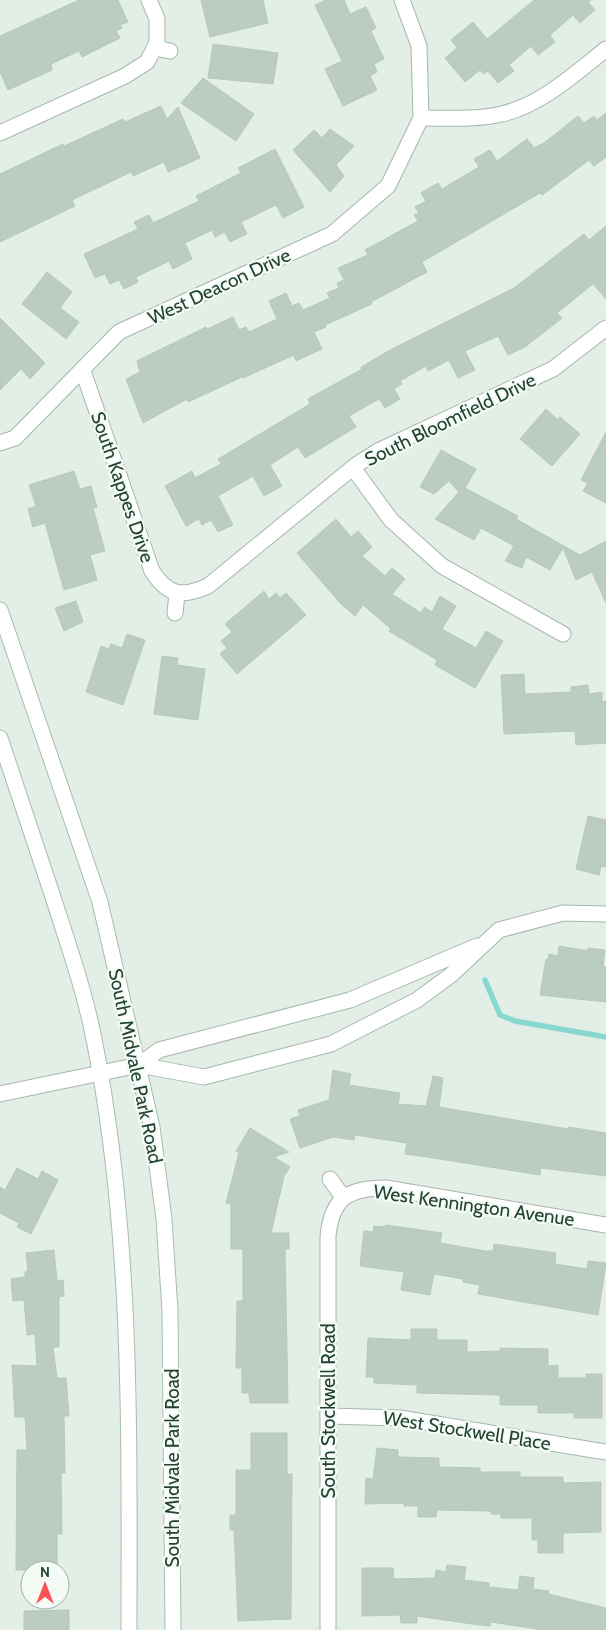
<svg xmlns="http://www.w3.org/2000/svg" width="606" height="1630" viewBox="0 0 606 1630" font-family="Cabin,sans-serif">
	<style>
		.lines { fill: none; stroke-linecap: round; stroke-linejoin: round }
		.stream { stroke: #87d8d0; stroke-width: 5.5 }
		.building { fill: #bbccc1; stroke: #b5c9bc }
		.minor-casing { stroke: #a5b7ad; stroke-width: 17 }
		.tertiary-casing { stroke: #a5b7ad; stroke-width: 17 }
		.secondary-casing { stroke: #a3beae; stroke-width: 17 }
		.minor { stroke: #fff; stroke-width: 15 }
		.tertiary { stroke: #fff; stroke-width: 15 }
		.secondary { stroke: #fff; stroke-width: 15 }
		.labels { text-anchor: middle; stroke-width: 4.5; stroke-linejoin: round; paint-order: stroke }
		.street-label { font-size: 19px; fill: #214231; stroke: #f4faf6 }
	</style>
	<rect width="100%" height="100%" fill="#e3eee7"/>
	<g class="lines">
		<polyline class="stream" points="485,980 500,1015 515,1021 606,1037"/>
	</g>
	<g class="building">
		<polygon points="79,0 118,0 128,22 120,25 122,28 116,31 120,38 82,57 79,51 51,64 52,70 8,90 0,72 0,36"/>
		<polygon points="201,0 263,0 268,23 210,37"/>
		<polygon points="326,0 344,0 350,14 366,7 376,28 371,31 384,59 374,64 377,72 370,76 377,90 343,106 325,69 342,61 315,5"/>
		<polygon points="534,0 591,0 588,2 595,10 580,23 573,15 550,35 555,42 538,55 531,46 509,65 514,71 498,83 488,71 484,74 480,70 465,82 445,58 457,48 451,40 473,22 487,39"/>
		<polygon points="213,44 278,53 273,84 208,78"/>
		<polygon points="203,78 254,114 236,141 181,103"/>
		<polygon points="161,106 167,119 178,107 200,158 168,172 164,162 133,176 131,172 72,200 75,206 0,242 0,174 63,144 64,146 123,119 125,122"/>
		<polygon points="606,113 606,157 594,166 589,160 542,195 540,193 422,262 427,272 371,302 372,304 325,325 326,327 314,332 322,349 296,361 294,355 243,378 242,377 188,402 187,399 143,423 126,379 140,372 137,361 206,327 207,329 233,317 239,330 246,327 249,332 277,319 269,301 286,293 292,306 299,303 303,310 330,298 327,293 339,288 337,283 344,280 338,268 368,255 365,250 418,221 414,215 419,213 415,207 426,201 421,193 438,183 442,189 479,167 474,159 490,150 497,161 527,139 534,148 544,143 578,116 584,123 594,116 597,120"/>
		<polygon points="330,129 354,146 336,165 344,176 330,192 293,150 314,130 322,138"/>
		<polygon points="275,149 304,207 283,218 276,205 241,222 247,234 230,242 225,232 215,237 212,230 185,243 192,259 173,269 169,261 136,277 138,282 124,289 119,280 110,284 105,274 95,278 84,254 138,229 134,222 149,215 153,223 199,201 196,196 241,173 238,168"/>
		<polygon points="606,226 606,299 593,284 557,313 562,318 525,347 508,355 498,336 465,351 475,370 458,378 449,360 428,371 426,366 400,381 402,384 394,389 400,399 385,408 379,399 349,416 356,427 305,458 298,447 270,465 282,486 264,496 253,476 218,496 233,525 218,532 211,520 202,525 199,519 186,526 165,486 192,471 195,478 221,464 218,459 310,404 308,399 362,369 361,367 390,350 514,288 584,234 589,240"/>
		<polygon points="47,272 72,292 60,308 79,322 66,339 22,304"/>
		<polygon points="0,318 45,363 30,379 21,369 0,390"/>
		<polygon points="546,409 558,420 560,417 580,434 552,466 520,439"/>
		<polygon points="606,432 606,503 583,491 588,483 581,480"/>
		<polygon points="441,450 476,469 465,488 518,516 516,519 580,555 606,541 606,603 592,572 576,580 563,548 550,570 526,557 522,568 505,561 514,546 481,528 474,540 435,519 459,492 449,481 434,494 420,487"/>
		<polygon points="74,471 80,489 91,486 97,507 93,508 105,551 90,555 97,580 64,590 45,523 33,527 28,509 36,506 29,485"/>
		<polygon points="336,519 351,537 358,531 372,547 362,556 385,576 392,568 405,579 392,594 421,613 424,607 432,612 440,596 456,606 442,629 476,648 486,631 503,641 475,688 435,665 437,660 389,631 391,629 363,605 355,616 340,603 297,553"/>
		<polygon points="264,591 269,599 276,593 280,598 286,593 306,615 237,674 220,654 227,648 221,641 232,632 225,624"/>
		<polygon points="76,601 83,622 64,631 55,608"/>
		<polygon points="127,634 145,640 123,705 86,692 101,646 109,649 111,644 122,648"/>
		<polygon points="162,656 178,658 177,665 205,669 198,720 154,714"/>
		<polygon points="524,674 525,694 571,692 571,687 588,685 589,694 602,692 602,702 606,701 606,743 576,745 575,731 504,734 501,675"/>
		<polygon points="588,816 606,820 606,867 601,866 599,875 576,869"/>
		<polygon points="559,946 588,951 588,948 605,950 603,967 606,967 606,1002 540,995 546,959 548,960 549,954 558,956"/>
		<polygon points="333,1070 351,1074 349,1085 400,1093 398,1104 426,1106 433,1076 443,1078 439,1107 568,1129 569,1127 606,1133 606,1176 541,1168 540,1175 427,1157 405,1154 407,1143 355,1135 354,1140 333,1137 300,1148 290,1119 300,1116 298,1110 329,1100"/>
		<polygon points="250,1128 289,1152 274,1157 290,1167 284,1176 271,1233 289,1233 289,1249 285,1249 288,1403 250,1403 249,1393 242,1393 242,1368 236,1368 237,1301 243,1301 243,1249 231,1249 231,1204 226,1203 239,1153 236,1151"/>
		<polygon points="17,1168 38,1179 42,1171 58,1180 31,1234 17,1227 19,1223 0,1213 0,1187 5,1190"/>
		<polygon points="386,1225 442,1233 440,1243 485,1251 493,1251 494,1244 556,1253 555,1264 587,1269 588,1261 606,1263 598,1315 478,1294 480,1285 463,1282 463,1279 434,1274 430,1295 401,1290 404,1272 360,1266 364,1231 373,1232 374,1226 385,1227"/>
		<polygon points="54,1250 57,1281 63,1280 64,1296 59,1297 59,1347 53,1347 57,1378 66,1378 69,1416 64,1416 65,1473 61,1473 62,1534 57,1534 57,1570 16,1570 17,1450 27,1450 25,1417 15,1417 12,1365 37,1366 35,1334 27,1335 24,1300 13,1301 11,1279 25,1277 25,1272 28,1271 26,1253"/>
		<polygon points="411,1329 437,1329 437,1340 467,1340 467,1352 500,1351 500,1348 548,1349 548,1366 558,1365 558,1378 586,1378 586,1374 602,1374 602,1418 574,1418 574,1413 538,1413 538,1405 500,1405 500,1395 417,1393 417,1385 374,1383 374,1377 366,1377 368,1338 411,1340"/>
		<polygon points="251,1433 287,1433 287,1474 292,1474 291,1619 238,1621 234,1530 230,1530 230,1515 236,1515 236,1470 251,1470"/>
		<polygon points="377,1448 398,1450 398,1457 439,1458 439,1467 480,1468 480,1472 520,1472 520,1477 563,1477 563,1483 601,1482 601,1532 563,1533 563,1553 538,1553 538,1540 532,1540 532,1518 501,1518 501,1514 491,1514 491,1511 437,1510 436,1517 418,1517 418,1506 404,1506 404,1503 365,1504 366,1478 373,1479"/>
		<polygon points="447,1565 466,1567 464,1580 489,1583 489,1587 518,1590 520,1576 534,1578 533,1589 549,1591 548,1594 606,1608 606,1630 543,1630 491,1622 490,1626 472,1624 417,1616 417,1623 401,1623 400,1615 362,1616 362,1568 393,1568 394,1579 435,1578 436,1570 446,1572"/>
		<polygon points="69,1610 69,1630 24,1630 24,1611"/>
	</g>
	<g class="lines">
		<defs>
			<g id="minor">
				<polyline points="154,48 170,51"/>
				<path d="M 421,118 C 448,118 476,120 502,114 C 541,105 576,73 606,49"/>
				<polyline points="0,133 125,76 147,62 157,43 157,19 149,0"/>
				<path d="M 83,371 L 152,571 C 167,595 182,598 208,586 L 356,465 L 378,451 L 553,369 L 606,328"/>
				<polyline points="0,443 15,438 119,332 332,234 388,186 421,118 419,46 402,0"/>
				<polyline points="353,468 391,520 442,566 563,634"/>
				<polyline points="175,613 177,593"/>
				<polyline points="139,1065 204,1077 331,1044 417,1000 451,975 499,930 563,913 606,914"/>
				<polyline points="139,1065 159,1050 350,1000 477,946"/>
				<polyline points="330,1179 343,1197"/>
				<polyline points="328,1416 400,1418 606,1452"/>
				<path d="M 328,1630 L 328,1236 C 332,1197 349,1188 386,1188 L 606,1225"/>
			</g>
			<polyline id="tertiary" points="0,1094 139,1065"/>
			<g id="secondary">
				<polyline points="0,610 100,902 152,1127 164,1219 170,1311 173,1630"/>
				<path d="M 0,738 C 17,790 35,842 52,894 C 67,941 83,986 93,1034 C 133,1232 129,1430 129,1630"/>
			</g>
		</defs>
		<use href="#minor" class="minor-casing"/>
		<use href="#tertiary" class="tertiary-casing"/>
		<use href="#secondary" class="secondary-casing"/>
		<use href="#minor" class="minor"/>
		<use href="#tertiary" class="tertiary"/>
		<use href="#secondary" class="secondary"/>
	</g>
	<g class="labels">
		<g class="street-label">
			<text transform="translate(219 286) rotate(-25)" y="7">West Deacon Drive</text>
			<text transform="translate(450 419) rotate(-26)" y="7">South Bloomfield Drive</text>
			<text transform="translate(123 487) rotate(71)" y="7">South Kappes Drive</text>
			<text transform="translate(136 1066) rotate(78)" y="7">South Midvale Park Road</text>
			<text transform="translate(474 1205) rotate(8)" y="7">West Kennington Avenue</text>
			<text transform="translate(328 1411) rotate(-90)" y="7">South Stockwell Road</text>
			<text transform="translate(467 1430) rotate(9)" y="7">West Stockwell Place</text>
			<text transform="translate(172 1468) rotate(-90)" y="7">South Midvale Park Road</text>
		</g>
	</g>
	<g transform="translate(45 1585)"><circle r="24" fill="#f4faf6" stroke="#a0b0a7"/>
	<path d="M0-4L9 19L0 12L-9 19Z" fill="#fd5253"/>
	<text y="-8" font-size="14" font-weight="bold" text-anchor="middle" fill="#214231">N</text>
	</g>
</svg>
